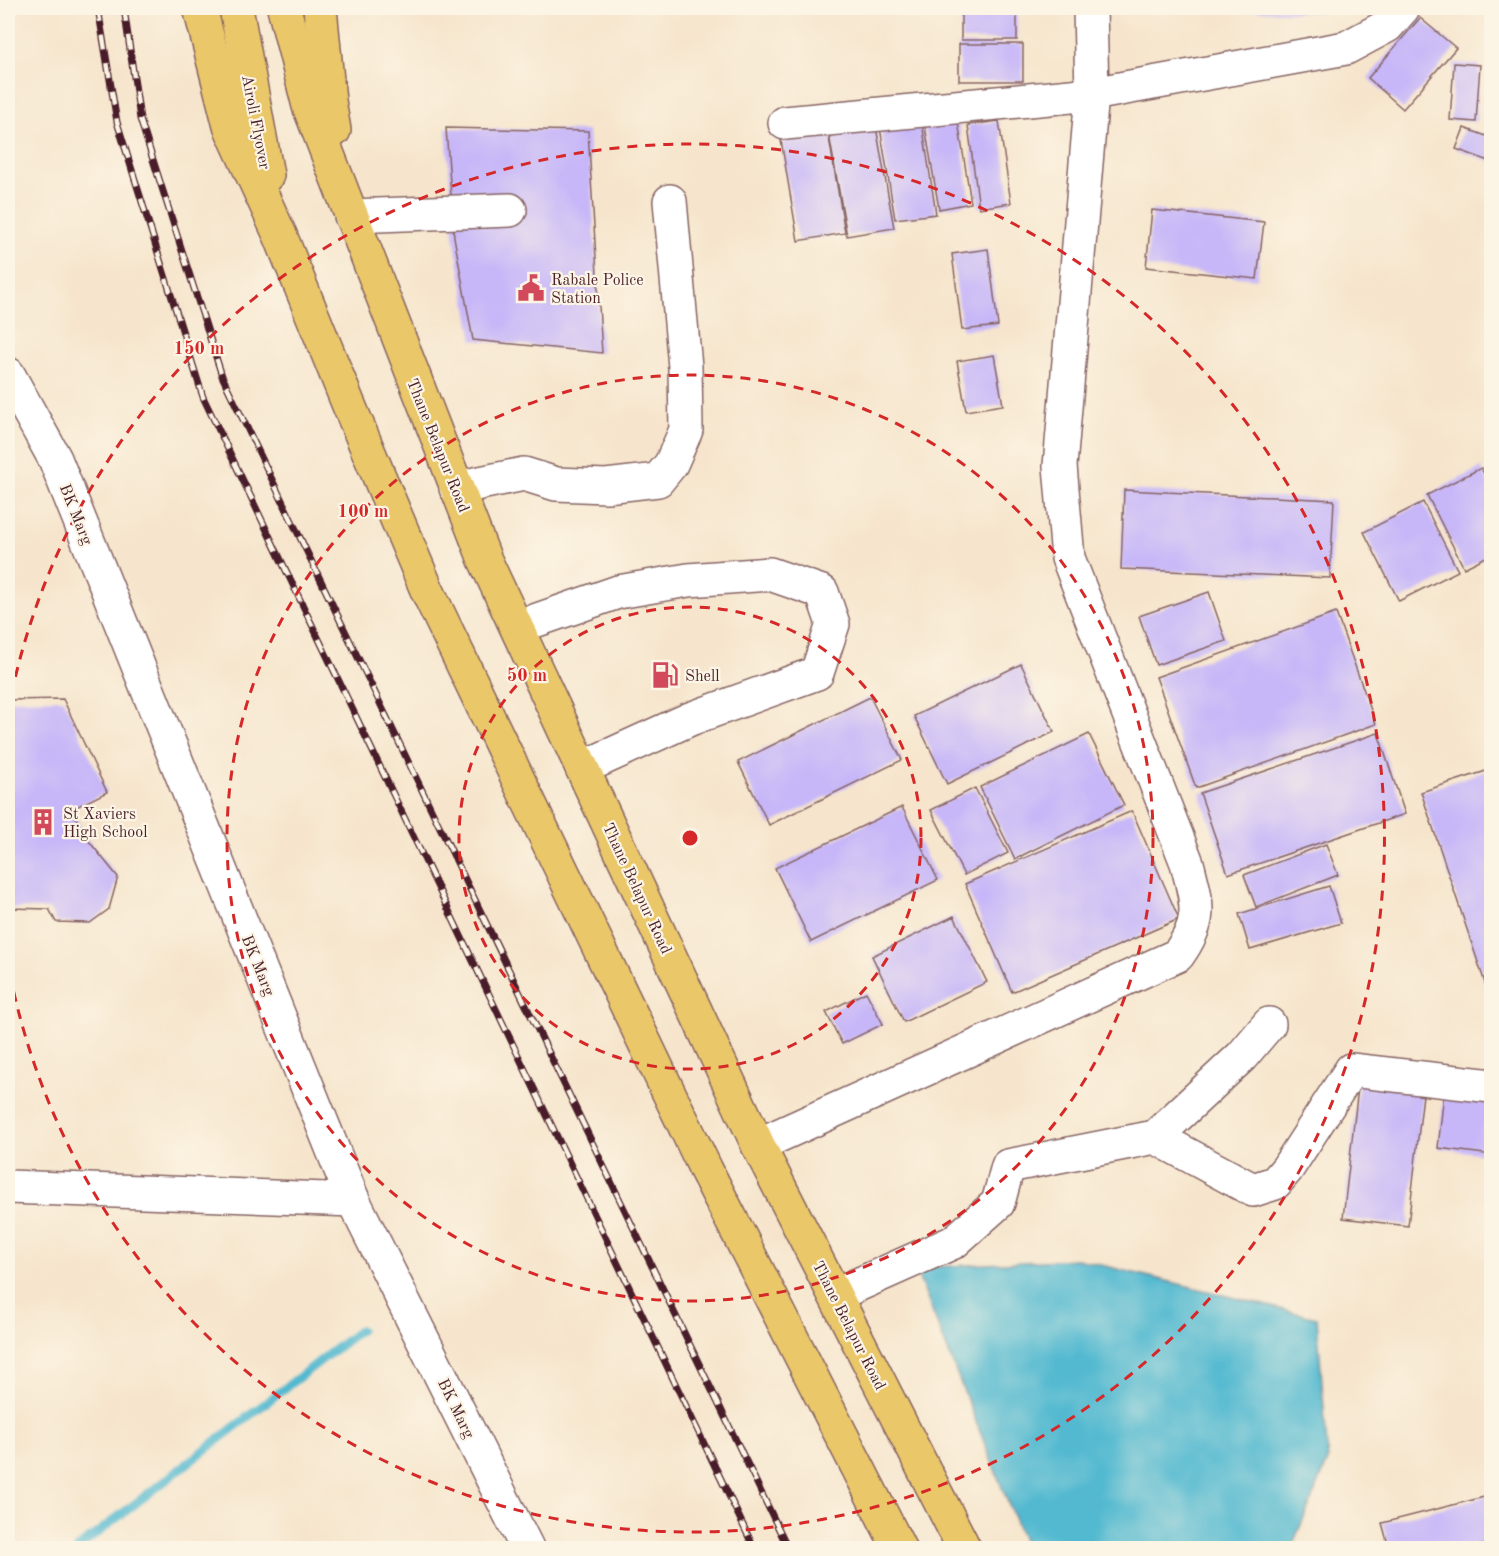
<svg xmlns="http://www.w3.org/2000/svg" width="1499" height="1556" viewBox="0 0 1499 1556" font-family="'Old Standard TT',serif">
	<style>
		.water { fill: #52b9d0; stroke: #4e6c7e; stroke-width: 1.5 }
		.lines { fill: none; stroke-linecap: round; stroke-linejoin: round }
		.stream { stroke: #52b9d0; stroke-width: 9 }
		.building { fill: #c7b7f8 }
		.minor-casing { stroke: #866463; stroke-width: 36 }
		.major-casing { stroke: #866463; stroke-width: 36 }
		.minor { stroke: #fff; stroke-width: 33 }
		.major { stroke: #eac769; stroke-width: 33 }
		.rail-casing { stroke: #4a1f2b; stroke-width: 7 }
		.rail { stroke: #fcf5e5; stroke-width: 4.5; stroke-dasharray: 14; stroke-linecap: butt }
		.ring { fill: none; stroke: #d62828; stroke-width: 3; stroke-dasharray: 10 8 }
		.labels { text-anchor: middle; stroke-width: 4.5; stroke-linejoin: round; paint-order: stroke }
		.street-label { font-size: 16px; fill: #4a1f2b; stroke: #fcf5e5 }
		.poi-label { font-size: 16px; fill: #4a1f2b; stroke: #fcf5e5; text-anchor: start }
		.centre { fill: #d62828; stroke: #fcf5e5; stroke-width: 3 }
		.ring-label { font-size: 18px; text-anchor: middle; font-weight: bold; fill: #d62828; stroke: #fcf5e5; stroke-width: 4.5; stroke-linejoin: round; paint-order: stroke }
	</style>
	<rect width="100%" height="100%" fill="#fcf5e5"/>
	<filter id="ink" filterUnits="userSpaceOnUse"><feTurbulence type="fractalNoise" baseFrequency=".0167" numOctaves="2"/><feDisplacementMap in="SourceGraphic" scale="12" xChannelSelector="R" yChannelSelector="G"/><feConvolveMatrix kernelMatrix="1 2 1 2 8 2 1 2 1" color-interpolation-filters="sRGB"/></filter>
	<filter id="wash" filterUnits="userSpaceOnUse"><feTurbulence type="fractalNoise" baseFrequency=".008" numOctaves="4" result="noise"/><feDisplacementMap in="SourceGraphic" scale="24" xChannelSelector="R" yChannelSelector="G"/><feGaussianBlur stdDeviation="1.35" result="paint"/><feColorMatrix in="noise" values="0 0 0 0 0 0 0 0 0 0 0 0 0 0 0 0 0 1.4 0 .05"/><feComposite in="paint" operator="in"/></filter>
	<g filter="url(#wash)">
		<rect width="100%" height="100%" fill="#f6e5cc"/>
		<polygon class="water" points="1077,1259 1317,1318 1328,1461 1291,1548 1026,1548 915,1268"/>
		<g class="lines">
			<polyline class="stream" points="78,1548 360,1330"/>
		</g>
		<g id="blocks">
			<g class="building">
				<polygon points="1257,8 1323,8 1323,13 1257,11"/>
				<polygon points="1364,8 1391,8 1383,20"/>
				<rect x="961" y="10" width="56" height="30"/>
				<polygon points="1420,18 1456,48 1403,109 1368,78"/>
				<rect x="959" y="44" width="64" height="37"/>
				<polygon points="1454,63 1480,65 1476,122 1450,120"/>
				<polygon points="957,115 971,203 939,209 924,120"/>
				<polygon points="921,116 936,214 895,219 879,121"/>
				<polygon points="875,121 894,228 847,236 828,129"/>
				<polygon points="999,121 1011,203 979,208 968,125"/>
				<polygon points="827,126 845,233 798,241 780,134"/>
				<polygon points="446,128 588,131 602,353 473,340 454,237"/>
				<polygon points="1464,128 1492,138 1492,162 1456,149"/>
				<polygon points="1152,210 1264,222 1257,279 1146,267"/>
				<polygon points="988,249 998,326 962,330 952,254"/>
				<polygon points="994,355 1003,405 966,411 957,361"/>
				<polygon points="1481,468 1492,489 1492,554 1464,568 1427,495"/>
				<polygon points="1124,490 1334,500 1330,578 1121,569"/>
				<polygon points="1423,502 1458,571 1399,601 1364,532"/>
				<polygon points="1209,592 1226,641 1156,665 1139,616"/>
				<polygon points="1336,613 1376,724 1196,788 1156,677"/>
				<polygon points="1021,664 1054,732 947,784 914,716"/>
				<polygon points="870,697 902,760 769,825 738,762"/>
				<polygon points="63,699 107,792 72,809 84,835 118,877 109,909 90,923 56,922 49,909 8,908 8,700"/>
				<polygon points="1378,733 1405,814 1228,874 1200,793"/>
				<polygon points="1089,734 1124,805 1015,859 980,787"/>
				<polygon points="1486,771 1492,787 1491,1001 1421,792"/>
				<polygon points="975,788 1008,853 964,875 931,810"/>
				<polygon points="902,807 938,880 811,942 775,868"/>
				<polygon points="1132,811 1179,919 1012,992 965,884"/>
				<polygon points="1326,844 1338,875 1256,907 1244,875"/>
				<polygon points="1329,886 1341,923 1250,950 1239,914"/>
				<polygon points="954,916 987,982 904,1022 872,956"/>
				<polygon points="866,992 883,1024 842,1044 826,1012"/>
				<polygon points="1359,1079 1424,1086 1408,1226 1343,1218"/>
				<polygon points="1444,1093 1492,1098 1492,1155 1438,1148"/>
				<polygon points="1492,1495 1492,1543 1470,1548 1389,1548 1382,1523"/>
			</g>
		</g>
	</g>
	<g filter="url(#ink)">
		<use href="#blocks" fill-opacity="0" stroke="#866463" stroke-width="1.5"/>
		<g class="lines">
			<defs>
				<g id="minor">
					<polyline points="785,123 1092,94 1346,48 1387,26 1403,8"/>
					<polyline points="351,216 510,210"/>
					<polyline points="8,374 55,459 353,1200 527,1548"/>
					<polyline points="456,488 524,474 556,484 606,486 658,480 671,464 686,430 685,367 670,201"/>
					<polyline points="517,627 618,592 688,580 770,574 822,592 833,624 817,673 690,719 582,768"/>
					<polyline points="1155,1137 1253,1190 1275,1183 1287,1169 1351,1070 1492,1086"/>
					<path d="M 758,1145 L 1178,955 C 1204,919 1197,903 1187,863 L 1068,558 L 1060,466 L 1092,94 L 1090,8"/>
					<polyline points="8,1187 353,1200"/>
					<polyline points="835,1295 954,1242 998,1203 1008,1166 1155,1137 1242,1056 1269,1024"/>
				</g>
				<g id="major">
					<polyline points="200,8 230,126 280,235 348,403 427,590 706,1170 899,1548"/>
					<polyline points="236,8 267,175"/>
					<polyline points="284,8 309,106 485,560 758,1145 964,1548"/>
					<polyline points="320,8 329,101 334,130"/>
				</g>
			</defs>
			<use href="#minor" class="minor-casing"/>
			<use href="#major" class="major-casing"/>
			<use href="#minor" class="minor"/>
			<use href="#major" class="major"/>
			<defs>
				<g id="rail">
					<polyline points="98,8 117,122 203,397 754,1548"/>
					<polyline points="124,8 140,119 222,376 788,1548"/>
				</g>
			</defs>
			<use href="#rail" class="rail-casing"/>
			<use href="#rail" class="rail"/>
		</g>
	</g>
	<g class="ring">
		<circle cx="690" cy="838" r="231"/>
		<circle cx="690" cy="838" r="463"/>
		<path d="M8 712A694 694 0 1 1 8 964"/>
	</g>
	<defs>
		<symbol id="civic-bare" viewBox="-9 -9 18 18"><path d="M-.6-6.5H3V-4.5H.6V-3L4-1V1h2V6H-6V1h2V-1L-.6-3ZM-1.2 2.5V6h2.4V2.5Z" fill="#d1495b" stroke="#fcf5e5" stroke-width="2.5" paint-order="stroke"/></symbol>
		<symbol id="fuel-bare" viewBox="-9 -9 18 18"><path d="M-5.5-6h7V0h2V4h1.3V-2.5L3-4.5l.8-.8L6-3V5H2.5V1h-1V6h-7ZM-4.2-4.7v3.2H.2V-4.7Z" fill="#d1495b" stroke="#fcf5e5" stroke-width="2.5" paint-order="stroke"/></symbol>
		<symbol id="building-bare" viewBox="-9 -9 18 18"><path d="M-4-6H4V6H1V3H-1V6H-4ZM-2.5-4.3h1.7v1.8h-1.7ZM.8-4.3h1.7v1.8H.8ZM-2.5-1h1.7V.8h-1.7ZM.8-1h1.7V.8H.8Z" fill="#d1495b" stroke="#fcf5e5" stroke-width="2.5" paint-order="stroke"/></symbol>
	</defs>
	<g fill-rule="evenodd">
		<use href="#civic-bare" x="512" y="269" width="38" height="38"/>
		<use href="#fuel-bare" x="646" y="656" width="38" height="38"/>
		<use href="#building-bare" x="24" y="803" width="38" height="38"/>
	</g>
	<g class="labels">
		<g class="street-label">
			<text transform="translate(257 122) rotate(79)" y="6">Airoli Flyover</text>
			<text transform="translate(439 445) rotate(68)" y="6">Thane Belapur Road</text>
			<text transform="translate(77 514) rotate(68)" y="6">BK Marg</text>
			<text transform="translate(638 888) rotate(65)" y="6">Thane Belapur Road</text>
			<text transform="translate(259 965) rotate(68)" y="6">BK Marg</text>
			<text transform="translate(850 1325) rotate(63)" y="6">Thane Belapur Road</text>
			<text transform="translate(457 1408) rotate(64)" y="6">BK Marg</text>
		</g>
		<g class="poi-label">
			<text x="551" y="285">Rabale Police<tspan x="551" dy="18">Station</tspan></text>
			<text x="685" y="681">Shell</text>
			<text x="63" y="819">St Xaviers<tspan x="63" dy="18">High School</tspan></text>
		</g>
	</g>
	<circle cx="690" cy="838" r="9" class="centre"/>
	<g class="ring-label">
		<text x="199" y="354">150 m</text>
		<text x="363" y="517">100 m</text>
		<text x="527" y="681">50 m</text>
	</g>
	<rect width="1499" height="1556" fill="none" stroke="#fcf5e5" stroke-width="30"/>
</svg>
